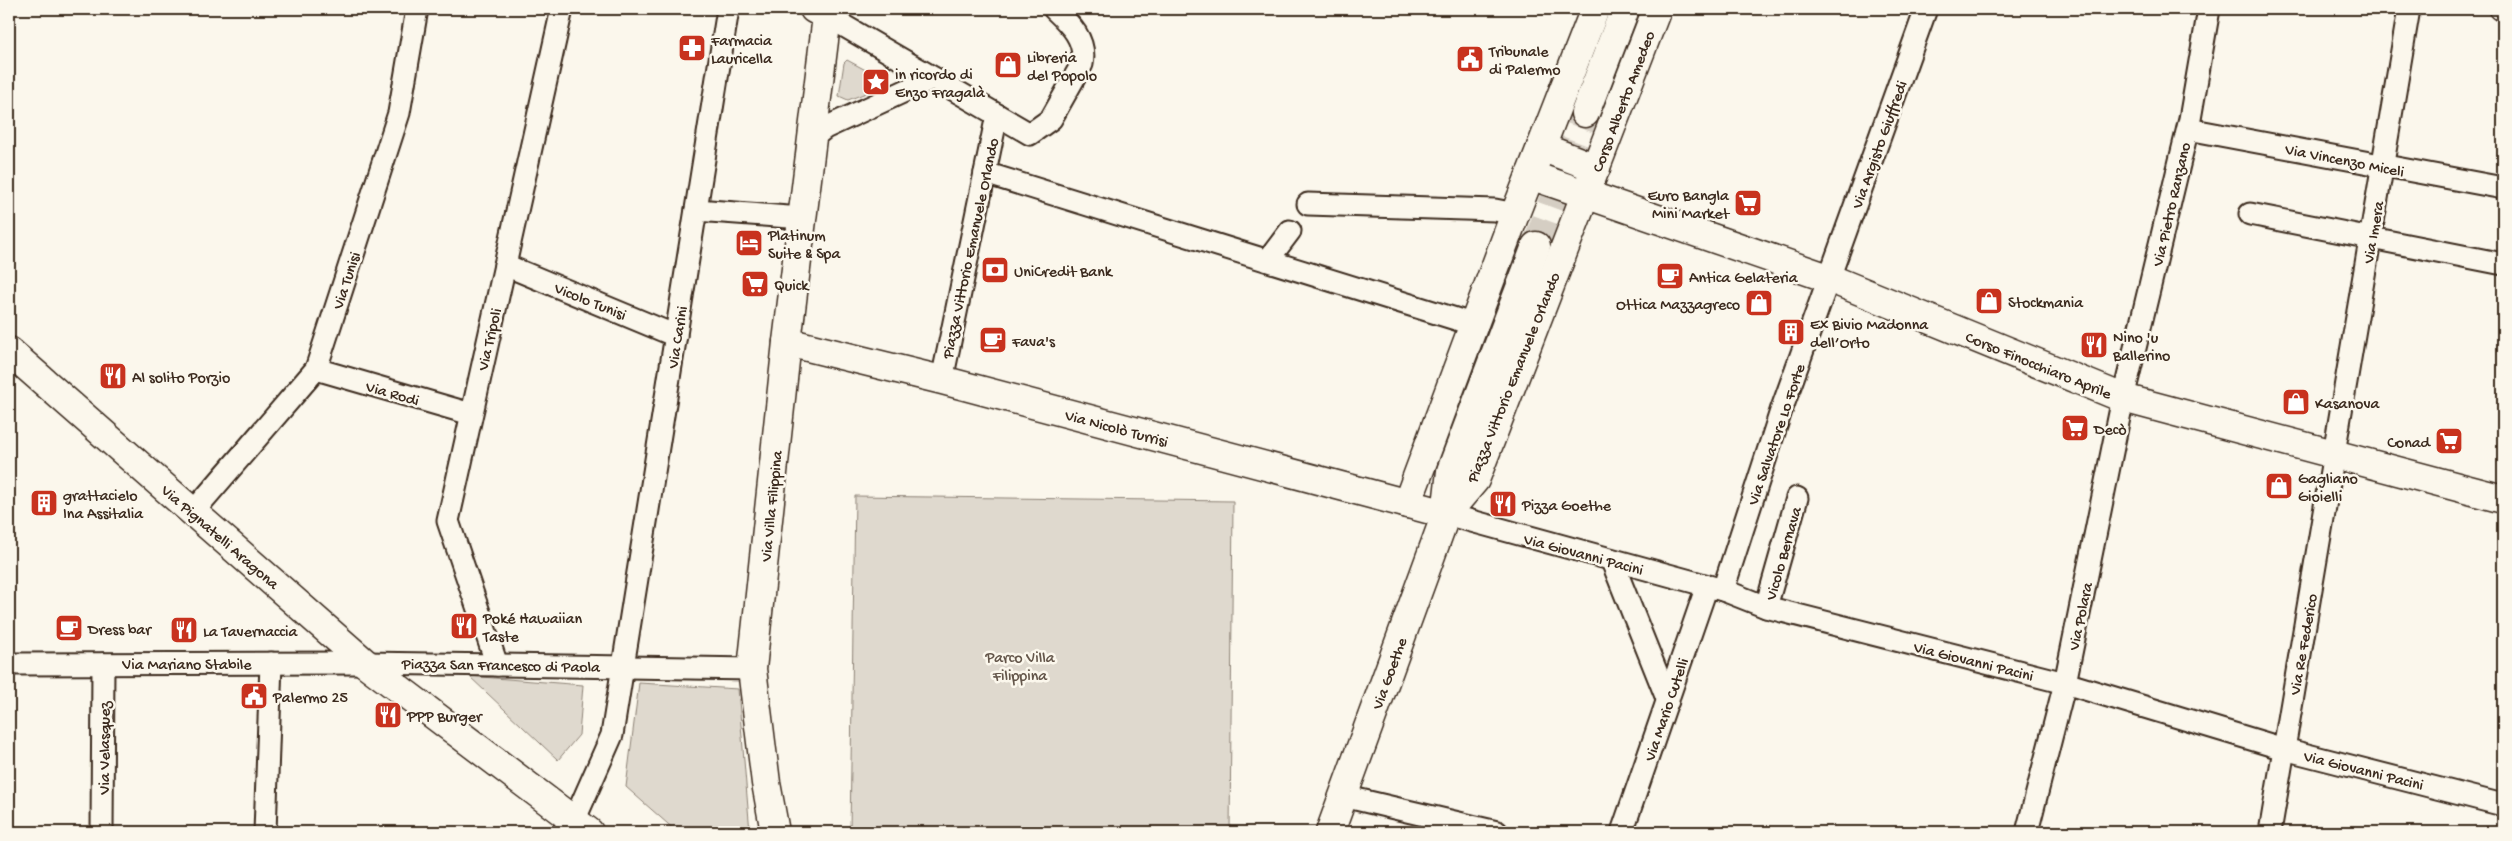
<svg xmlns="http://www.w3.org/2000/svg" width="2512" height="841" viewBox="0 0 2512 841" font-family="'Gochi Hand',sans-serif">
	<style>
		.green { fill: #dfd9ce; stroke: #8d8276 }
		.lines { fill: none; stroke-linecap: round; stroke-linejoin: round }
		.secondary-tunnel { stroke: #d5cec3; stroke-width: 28; stroke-dasharray: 28 14; stroke-linecap: butt }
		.street-casing { stroke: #3b2a1e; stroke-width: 25 }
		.secondary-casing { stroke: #3b2a1e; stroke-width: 31 }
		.street { stroke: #fbf7ec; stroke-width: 21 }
		.secondary { stroke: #fbf7ec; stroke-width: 28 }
		.labels { text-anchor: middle; stroke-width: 5; stroke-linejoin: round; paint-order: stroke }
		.poi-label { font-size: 16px; fill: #3b2a1e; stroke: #fbf7ec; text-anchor: start }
		.street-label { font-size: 16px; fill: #3b2a1e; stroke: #fbf7ec }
		.park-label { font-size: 16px; fill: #64564a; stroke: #fbf7ec }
	</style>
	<rect width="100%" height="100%" fill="#fbf7ec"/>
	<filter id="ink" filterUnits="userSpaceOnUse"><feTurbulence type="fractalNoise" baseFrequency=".02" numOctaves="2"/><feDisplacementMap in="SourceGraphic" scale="10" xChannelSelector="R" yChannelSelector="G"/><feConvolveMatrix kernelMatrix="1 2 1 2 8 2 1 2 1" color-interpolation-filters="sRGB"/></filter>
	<g filter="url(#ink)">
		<g class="green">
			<polygon points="847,60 888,82 889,84 848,100 839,96 844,63"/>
			<polygon points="855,496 1233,501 1230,832 850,832"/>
			<polygon points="469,676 583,685 579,735 558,760"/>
			<polygon points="639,683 738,689 750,832 677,832 626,787"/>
		</g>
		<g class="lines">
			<polyline class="secondary-tunnel" points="1536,246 1585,113"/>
			<defs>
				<g id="street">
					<polyline points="2500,9 2503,9"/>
					<path d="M 827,16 L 1030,134 L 1051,119 L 1082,64 C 1087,40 1070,24 1054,9"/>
					<polyline points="2188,129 2503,188"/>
					<polyline points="811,139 825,128 933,78"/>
					<polyline points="985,173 1475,325"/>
					<polyline points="1308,204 1495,210 1515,214"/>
					<polyline points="696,210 802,218"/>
					<polyline points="2250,214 2503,264"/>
					<polyline points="1268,260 1290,231"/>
					<polyline points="505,265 676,336"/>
					<polyline points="316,369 471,414"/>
					<polyline points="942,380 997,115"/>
					<polyline points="193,512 316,369 399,113 417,9"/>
					<polyline points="1446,514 1723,590 1766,607 2065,683 2284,749 2503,805"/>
					<polyline points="1612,561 1668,701"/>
					<polyline points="1723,590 1781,411 1926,9"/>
					<polyline points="1766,607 1797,498"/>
					<polyline points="9,664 365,663 752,669"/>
					<polyline points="497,665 448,521 562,9"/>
					<polyline points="1343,796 1497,832"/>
					<polyline points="102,832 103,664"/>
					<polyline points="265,832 271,663"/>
					<polyline points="563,832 574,821 612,735 728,9"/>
					<polyline points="1622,832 1707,586"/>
					<polyline points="2027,832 2065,683 2123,398 2190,119 2209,9"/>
					<polyline points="2270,832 2409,9"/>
				</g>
				<g id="secondary">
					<polyline points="1585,113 1625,9"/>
					<polyline points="1541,147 1596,168"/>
					<polyline points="1530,175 1831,279 2123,398 2503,499"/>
					<polyline points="787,342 942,380 1446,514"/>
					<polyline points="9,351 365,663 589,832"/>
					<polyline points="1407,504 1515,214 1595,9"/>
					<polyline points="1446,514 1475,480 1657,9"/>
					<polyline points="775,832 766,783 752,669 787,342 827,16 814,9"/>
					<polyline points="1330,832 1446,514 1451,471 1536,246"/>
				</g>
			</defs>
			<use href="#street" class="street-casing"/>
			<use href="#secondary" class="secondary-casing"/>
			<use href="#street" class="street"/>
			<use href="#secondary" class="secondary"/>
		</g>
	</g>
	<defs>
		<symbol id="pharmacy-square" viewBox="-11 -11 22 22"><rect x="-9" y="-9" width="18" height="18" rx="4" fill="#c8321e" stroke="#fbf7ec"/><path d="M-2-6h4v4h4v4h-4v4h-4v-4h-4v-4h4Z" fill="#fff"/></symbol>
		<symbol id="civic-square" viewBox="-11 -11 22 22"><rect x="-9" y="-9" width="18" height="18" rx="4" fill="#c8321e" stroke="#fbf7ec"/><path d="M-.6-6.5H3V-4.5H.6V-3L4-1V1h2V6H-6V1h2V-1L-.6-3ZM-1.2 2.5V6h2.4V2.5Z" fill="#fff"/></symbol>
		<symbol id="shop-square" viewBox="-11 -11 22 22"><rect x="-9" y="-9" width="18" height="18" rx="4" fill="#c8321e" stroke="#fbf7ec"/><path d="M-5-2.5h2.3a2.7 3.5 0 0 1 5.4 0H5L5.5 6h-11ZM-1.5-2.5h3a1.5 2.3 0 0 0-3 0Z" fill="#fff"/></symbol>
		<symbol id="sight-square" viewBox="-11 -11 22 22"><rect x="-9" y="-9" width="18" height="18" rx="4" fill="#c8321e" stroke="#fbf7ec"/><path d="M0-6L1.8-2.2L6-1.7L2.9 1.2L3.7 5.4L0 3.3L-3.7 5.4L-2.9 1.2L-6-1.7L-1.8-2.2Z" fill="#fff"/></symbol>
		<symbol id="supermarket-square" viewBox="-11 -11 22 22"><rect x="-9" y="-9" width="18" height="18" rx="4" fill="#c8321e" stroke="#fbf7ec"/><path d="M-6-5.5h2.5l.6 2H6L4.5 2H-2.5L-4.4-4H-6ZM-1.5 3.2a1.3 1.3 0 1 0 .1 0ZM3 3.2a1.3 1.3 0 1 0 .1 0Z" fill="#fff"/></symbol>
		<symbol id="hotel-square" viewBox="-11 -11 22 22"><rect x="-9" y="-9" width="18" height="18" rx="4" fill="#c8321e" stroke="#fbf7ec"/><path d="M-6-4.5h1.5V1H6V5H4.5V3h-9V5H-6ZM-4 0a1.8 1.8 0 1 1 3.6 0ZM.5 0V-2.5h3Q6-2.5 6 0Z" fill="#fff"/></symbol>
		<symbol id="bank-square" viewBox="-11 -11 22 22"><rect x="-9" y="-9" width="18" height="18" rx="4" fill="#c8321e" stroke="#fbf7ec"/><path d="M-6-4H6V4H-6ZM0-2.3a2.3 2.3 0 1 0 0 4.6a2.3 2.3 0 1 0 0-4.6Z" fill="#fff"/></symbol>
		<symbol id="cafe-square" viewBox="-11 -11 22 22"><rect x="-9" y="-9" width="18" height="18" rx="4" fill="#c8321e" stroke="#fbf7ec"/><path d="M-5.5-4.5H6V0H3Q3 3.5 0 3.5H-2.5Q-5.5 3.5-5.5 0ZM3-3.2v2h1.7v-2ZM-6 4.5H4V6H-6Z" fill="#fff"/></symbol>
		<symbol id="building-square" viewBox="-11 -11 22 22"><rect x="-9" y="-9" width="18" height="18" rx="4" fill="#c8321e" stroke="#fbf7ec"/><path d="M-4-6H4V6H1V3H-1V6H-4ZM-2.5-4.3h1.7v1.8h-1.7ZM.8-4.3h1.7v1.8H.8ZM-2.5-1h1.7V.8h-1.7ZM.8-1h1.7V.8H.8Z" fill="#fff"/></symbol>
		<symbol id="restaurant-square" viewBox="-11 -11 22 22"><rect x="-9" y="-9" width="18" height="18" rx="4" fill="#c8321e" stroke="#fbf7ec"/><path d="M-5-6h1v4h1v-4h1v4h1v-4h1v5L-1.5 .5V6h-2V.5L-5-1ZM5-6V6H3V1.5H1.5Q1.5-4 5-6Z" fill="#fff"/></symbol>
	</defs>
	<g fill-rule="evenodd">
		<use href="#pharmacy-square" x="676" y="32" width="32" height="32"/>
		<use href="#civic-square" x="1454" y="43" width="32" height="32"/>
		<use href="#shop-square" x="992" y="49" width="32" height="32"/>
		<use href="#sight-square" x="860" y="66" width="32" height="32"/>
		<use href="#supermarket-square" x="1732" y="187" width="32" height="32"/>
		<use href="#hotel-square" x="733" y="227" width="32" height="32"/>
		<use href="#bank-square" x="979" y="254" width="32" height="32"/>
		<use href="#cafe-square" x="1654" y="260" width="32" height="32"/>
		<use href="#supermarket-square" x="739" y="268" width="32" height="32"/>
		<use href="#shop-square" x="1973" y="285" width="32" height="32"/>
		<use href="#shop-square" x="1743" y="287" width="32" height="32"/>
		<use href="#building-square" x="1775" y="316" width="32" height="32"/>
		<use href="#cafe-square" x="977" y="324" width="32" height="32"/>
		<use href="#restaurant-square" x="2078" y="329" width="32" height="32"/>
		<use href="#restaurant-square" x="97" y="360" width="32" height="32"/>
		<use href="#shop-square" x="2280" y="386" width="32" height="32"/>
		<use href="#supermarket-square" x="2059" y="412" width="32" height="32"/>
		<use href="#supermarket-square" x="2433" y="425" width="32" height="32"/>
		<use href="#shop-square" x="2263" y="470" width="32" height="32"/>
		<use href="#building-square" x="28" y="487" width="32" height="32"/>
		<use href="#restaurant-square" x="1487" y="488" width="32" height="32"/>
		<use href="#restaurant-square" x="448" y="610" width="32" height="32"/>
		<use href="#cafe-square" x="53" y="612" width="32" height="32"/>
		<use href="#restaurant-square" x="168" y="614" width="32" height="32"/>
		<use href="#civic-square" x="238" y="680" width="32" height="32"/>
		<use href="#restaurant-square" x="372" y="699" width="32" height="32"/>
	</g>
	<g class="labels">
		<g class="poi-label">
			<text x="711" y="45">Farmacia<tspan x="711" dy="18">Lauricella</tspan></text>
			<text x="1489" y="56">Tribunale<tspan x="1489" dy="18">di Palermo</tspan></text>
			<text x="1027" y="62">Libreria<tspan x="1027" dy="18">del Popolo</tspan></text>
			<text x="895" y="79">in ricordo di<tspan x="895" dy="18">Enzo Fragalà</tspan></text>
			<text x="1729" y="200" text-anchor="end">Euro Bangla<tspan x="1729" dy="18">Mini Market</tspan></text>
			<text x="768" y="240">Platinum<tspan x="768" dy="18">Suite &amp; Spa</tspan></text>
			<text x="1014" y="276">UniCredit Bank</text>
			<text x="1689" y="282">Antica Gelateria</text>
			<text x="774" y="290">Quick</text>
			<text x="2008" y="307">Stockmania</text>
			<text x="1740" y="309" text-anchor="end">Ottica Mazzagreco</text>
			<text x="1810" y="329">Ex Bivio Madonna<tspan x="1810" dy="18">dell’Orto</tspan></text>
			<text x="2113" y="342">Nino 'u<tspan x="2113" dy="18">Ballerino</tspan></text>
			<text x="1012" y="346">Fava's</text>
			<text x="132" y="382">Al solito Porzio</text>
			<text x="2315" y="408">Kasanova</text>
			<text x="2094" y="434">Decò</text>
			<text x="2430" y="447" text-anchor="end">Conad</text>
			<text x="2298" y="483">Gagliano<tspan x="2298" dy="18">Gioielli</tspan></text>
			<text x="63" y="500">grattacielo<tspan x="63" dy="18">Ina Assitalia</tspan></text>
			<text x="1522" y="510">Pizza Goethe</text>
			<text x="483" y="623">Poké Hawaiian<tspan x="483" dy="18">Taste</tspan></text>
			<text x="88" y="634">Dress bar</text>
			<text x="203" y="636">La Tavernaccia</text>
			<text x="273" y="702">Palermo 25</text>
			<text x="407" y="721">PPP Burger</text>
		</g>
		<g class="street-label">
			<text transform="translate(1622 101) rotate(-69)" y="6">Corso Alberto Amedeo</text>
			<text transform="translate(1878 144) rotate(-70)" y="6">Via Argisto Giuffredi</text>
			<text transform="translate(2345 159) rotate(11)" y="6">Via Vincenzo Miceli</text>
			<text transform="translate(2170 204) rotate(-77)" y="6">Via Pietro Ranzano</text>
			<text transform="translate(2372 232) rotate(-80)" y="6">Via Imera</text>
			<text transform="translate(969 248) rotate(-78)" y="6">Piazza Vittorio Emanuele Orlando</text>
			<text transform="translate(345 280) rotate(-72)" y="6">Via Tunisi</text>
			<text transform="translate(591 300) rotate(22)" y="6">Vicolo Tunisi</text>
			<text transform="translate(676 337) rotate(-81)" y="6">Via Carini</text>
			<text transform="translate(488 339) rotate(-77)" y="6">Via Tripoli</text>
			<text transform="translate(2039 364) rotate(22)" y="6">Corso Finocchiaro Aprile</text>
			<text transform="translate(1512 377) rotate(-68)" y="6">Piazza Vittorio Emanuele Orlando</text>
			<text transform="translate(393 392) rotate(16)" y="6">Via Rodi</text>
			<text transform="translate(1117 427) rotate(15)" y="6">Via Nicolò Turrisi</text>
			<text transform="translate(1775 434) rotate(-71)" y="6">Via Salvatore Lo Forte</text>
			<text transform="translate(770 506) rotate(-84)" y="6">Via Villa Filippina</text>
			<text transform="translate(221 536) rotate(41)" y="6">Via Pignatelli Aragona</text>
			<text transform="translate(1584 553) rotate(15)" y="6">Via Giovanni Pacini</text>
			<text transform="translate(1782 553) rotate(-74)" y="6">Vicolo Bernava</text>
			<text transform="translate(2079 616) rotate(-78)" y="6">Via Polara</text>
			<text transform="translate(2302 644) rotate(-80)" y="6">Via Re Federico</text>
			<text transform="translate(1974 660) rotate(14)" y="6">Via Giovanni Pacini</text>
			<text x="187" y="669">Via Mariano Stabile</text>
			<text transform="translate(501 664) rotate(1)" y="6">Piazza San Francesco di Paola</text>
			<text transform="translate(1388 673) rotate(-70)" y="6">Via Goethe</text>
			<text transform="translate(1665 709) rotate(-71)" y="6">Via Mario Cutelli</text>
			<text transform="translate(103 748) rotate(-90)" y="6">Via Velasquez</text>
			<text transform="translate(2364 769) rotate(14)" y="6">Via Giovanni Pacini</text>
		</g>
		<g class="park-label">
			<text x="1020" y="662">Parco Villa<tspan x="1020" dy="18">Filippina</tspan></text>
		</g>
	</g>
	<rect width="2512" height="841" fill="none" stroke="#fbf7ec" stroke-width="30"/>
	<rect x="15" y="15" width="2482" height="811" fill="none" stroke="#3b2a1e" stroke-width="2" filter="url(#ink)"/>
</svg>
